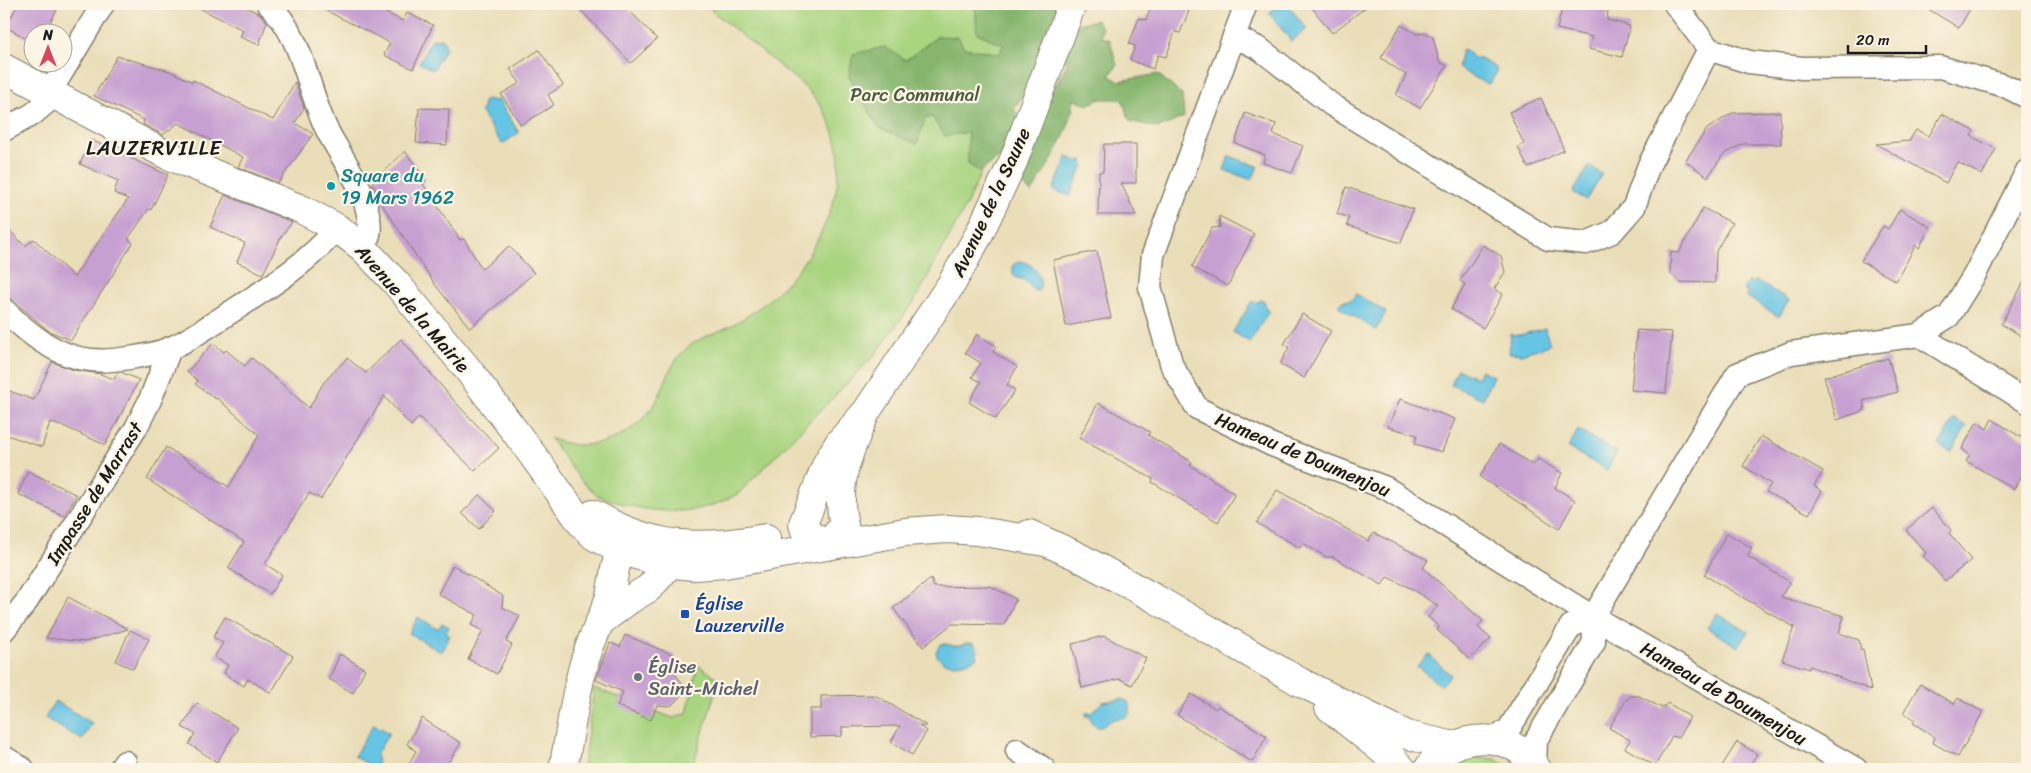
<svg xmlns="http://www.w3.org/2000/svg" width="2031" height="773" viewBox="0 0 2031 773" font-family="Sriracha,sans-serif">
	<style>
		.green { fill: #a9d480; stroke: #62784e }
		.forest { fill: #86b66e; stroke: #516945 }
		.water { fill: #66c4e4; stroke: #417080 }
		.building { fill: #c7a0d2 }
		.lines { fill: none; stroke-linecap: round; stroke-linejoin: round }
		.minor-casing { stroke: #837d6a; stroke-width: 25 }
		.tertiary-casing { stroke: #837d6a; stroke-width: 30 }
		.minor { stroke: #fff; stroke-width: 22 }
		.tertiary { stroke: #fff; stroke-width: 28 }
		.culture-dot { fill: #0f9aa8; stroke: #fcf5e5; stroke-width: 2 }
		.transit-dot { fill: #1a4fb4; stroke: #fcf5e5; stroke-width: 2 }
		.worship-dot { fill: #6b7280; stroke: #fcf5e5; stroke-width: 2 }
		.labels { text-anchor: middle; stroke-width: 4.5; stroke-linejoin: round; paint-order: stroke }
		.park-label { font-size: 19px; fill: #4d5c3f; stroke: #fcf5e5 }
		.culture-label { font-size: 19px; fill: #0d838f; stroke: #fcf5e5; text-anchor: start }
		.street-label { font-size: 19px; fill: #1c1c1c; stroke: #fcf5e5 }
		.transit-label { font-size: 19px; fill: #164399; stroke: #fcf5e5; text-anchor: start }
		.worship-label { font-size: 19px; fill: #5b616d; stroke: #fcf5e5; text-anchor: start }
		.quarter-label { font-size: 21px; letter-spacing: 1px; fill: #1c1c1c; stroke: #fcf5e5 }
	</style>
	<rect width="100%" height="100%" fill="#fcf5e5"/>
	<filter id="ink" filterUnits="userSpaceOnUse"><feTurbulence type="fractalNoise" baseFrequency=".02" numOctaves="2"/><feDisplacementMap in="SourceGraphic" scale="10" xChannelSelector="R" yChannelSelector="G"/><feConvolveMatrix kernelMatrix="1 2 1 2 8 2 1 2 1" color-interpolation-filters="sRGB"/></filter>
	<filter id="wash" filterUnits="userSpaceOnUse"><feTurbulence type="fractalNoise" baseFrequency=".0096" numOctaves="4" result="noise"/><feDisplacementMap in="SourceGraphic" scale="20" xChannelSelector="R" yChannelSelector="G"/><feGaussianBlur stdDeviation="1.12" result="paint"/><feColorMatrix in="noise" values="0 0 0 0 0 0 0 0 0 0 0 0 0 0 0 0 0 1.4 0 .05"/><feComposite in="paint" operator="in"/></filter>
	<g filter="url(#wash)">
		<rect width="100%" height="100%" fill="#eadeb9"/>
		<g class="green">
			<path d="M 715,4 L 1048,4 L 991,149 L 967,204 L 914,302 L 874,356 L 739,493 C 701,516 658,515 617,502 C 611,500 601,498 596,494 C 577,479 564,457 550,438 C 589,456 636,437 657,400 C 667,381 670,362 687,348 C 700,337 716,333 730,326 C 745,318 759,309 771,298 C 813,262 853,190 834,133 C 827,112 815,96 798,81 L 711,10 Z"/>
			<polygon points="698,665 719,679 692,769 583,769 594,688 673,718 687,713"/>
			<polygon points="1481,758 1495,759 1513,769 1451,769 1466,760"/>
		</g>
		<path class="forest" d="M 975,4 L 1065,4 L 1031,85 L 1014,108 L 1022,129 L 1041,112 L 1067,64 L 1062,42 L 1080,23 L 1097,20 L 1102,28 L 1101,37 L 1110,40 L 1117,66 L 1109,76 L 1119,81 L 1158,74 L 1182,95 L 1184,117 L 1159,128 L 1130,121 L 1122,99 L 1100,99 L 1087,105 L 1074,99 C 1073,129 1047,167 1031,193 L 998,158 L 980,172 L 968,164 L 968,132 L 945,136 L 932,117 L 925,119 L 917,144 L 879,128 L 849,76 L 853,54 L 885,47 L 906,60 L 938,36 L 958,37 L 964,48 L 1000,54 L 1003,45 L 977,33 Z"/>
		<g class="water">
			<polygon points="1280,4 1287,4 1307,29 1291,41 1269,13"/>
			<polygon points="438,38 443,39 446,47 433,70 419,63 432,39 435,40"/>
			<polygon points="1462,50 1471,54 1473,58 1480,59 1495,67 1497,72 1490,83 1486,84 1458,68"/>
			<polygon points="487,99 495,101 498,99 519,133 502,144 480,111 483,109 484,100"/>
			<polygon points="1229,156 1258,166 1252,180 1224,170"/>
			<polygon points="1067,157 1078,161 1082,160 1084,167 1082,168 1070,196 1053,190"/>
			<polygon points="1589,166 1602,174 1586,200 1573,192"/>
			<path d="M 1019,261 C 1033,262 1046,278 1038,291 L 1033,290 L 1025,280 L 1017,278 L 1013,275 L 1013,265 Z"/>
			<polygon points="1755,280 1789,300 1779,317 1746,296 1748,293 1743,290 1748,281 1753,283"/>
			<polygon points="1356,294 1386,312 1376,330 1339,307 1343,301 1352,300"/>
			<polygon points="1261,300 1265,302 1266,309 1269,311 1250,342 1233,332 1252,301 1255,303"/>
			<polygon points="1545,328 1550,345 1521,354 1509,353 1511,334 1520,335"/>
			<polygon points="1458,369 1477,378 1481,370 1493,376 1483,399 1451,385"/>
			<polygon points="1954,419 1967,426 1951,452 1939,445"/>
			<polygon points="1578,430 1617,452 1607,470 1568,448"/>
			<polygon points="1717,613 1748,632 1738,647 1707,628"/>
			<polygon points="418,617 438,629 442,623 449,627 446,633 450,636 441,652 409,633"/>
			<path d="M 966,643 L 974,644 L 978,650 L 976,658 C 965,665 938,669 936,651 L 941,644 C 950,643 957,650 966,643 Z"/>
			<polygon points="1428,654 1451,675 1441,686 1417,666"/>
			<path d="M 1122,699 C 1130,701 1131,706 1130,713 C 1125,719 1122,717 1115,719 C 1105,722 1103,732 1092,724 L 1090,717 L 1086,716 L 1086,713 L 1091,713 L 1102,702 Z"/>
			<polygon points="55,701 92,723 82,740 45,718"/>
			<polygon points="374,724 389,733 376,755 378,762 375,768 354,756"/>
		</g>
		<g id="blocks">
			<g class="building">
				<polygon points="18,4 60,4 45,32 32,32 32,42 6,27"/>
				<polygon points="191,4 240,4 260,14 267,22 259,45 240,37 243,30"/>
				<polygon points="313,4 367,4 403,21 407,13 433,25 413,69 384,55 390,43"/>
				<polygon points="575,4 623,4 657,39 631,63"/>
				<polygon points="1152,4 1172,4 1189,11 1180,33 1175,32 1166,57 1158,55 1153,69 1130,60 1135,46 1129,44 1139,18 1146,20"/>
				<polygon points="1309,4 1370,4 1332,33"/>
				<polygon points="1563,4 1583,4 1608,11 1607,20 1630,26 1622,57 1589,49 1592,37 1557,29"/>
				<polygon points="1920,4 1973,4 1959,28"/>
				<polygon points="1401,25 1417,34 1426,33 1433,37 1439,61 1447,66 1420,108 1396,95 1406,75 1381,58"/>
				<polygon points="539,50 563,85 548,95 554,105 521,125 501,94 520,83 510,69"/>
				<polygon points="117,56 170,71 193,82 193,80 273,120 295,82 304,108 295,123 313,134 278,183 238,167 243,157 178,123 163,135 143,124 144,120 94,96"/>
				<polygon points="1541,98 1564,150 1528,168 1518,147 1524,144 1509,112"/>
				<polygon points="419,108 449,109 447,145 416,143"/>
				<polygon points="1780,112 1781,144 1743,144 1723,155 1708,177 1685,161 1707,129 1732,113"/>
				<polygon points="1245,113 1276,124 1273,134 1303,146 1292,173 1263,163 1265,155 1235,143"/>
				<polygon points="1942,114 1974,131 1971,136 1996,149 1982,175 1957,162 1946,183 1876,144 1909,141 1916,130 1929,136"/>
				<polygon points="91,140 168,175 151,210 149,209 128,239 133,243 71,340 49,331 4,293 4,225 25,246 34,239 74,277 128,199 114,193 118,181 80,164"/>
				<polygon points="1104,144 1136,144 1136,183 1121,183 1136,215 1098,215 1099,172 1103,172"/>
				<polygon points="405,151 426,180 423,184 460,240 464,239 482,269 509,246 534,273 470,328 436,286 383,206 372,183"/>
				<polygon points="1346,187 1413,209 1401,243 1347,226 1349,217 1337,214"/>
				<polygon points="225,195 292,222 281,237 263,274 237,262 245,243 210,227"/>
				<polygon points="1703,208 1732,223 1716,251 1715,283 1680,282 1670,273 1671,252 1679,253"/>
				<polygon points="1900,209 1930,227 1919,248 1916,245 1896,281 1861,261 1883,226 1888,229"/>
				<polygon points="1219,216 1254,234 1228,286 1192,267 1212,228 1220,227"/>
				<polygon points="1483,245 1501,256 1505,272 1494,289 1503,294 1483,328 1451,309 1465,284 1460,281"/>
				<polygon points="1097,251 1111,318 1066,326 1053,260"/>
				<polygon points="2027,276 2027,339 2001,324"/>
				<polygon points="1302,314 1331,331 1304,378 1280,364 1289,347 1284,344"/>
				<polygon points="1637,330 1672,332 1666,393 1631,390"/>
				<polygon points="977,334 996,346 993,352 1017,367 1007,385 1015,390 996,419 969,402 981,382 972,377 981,363 965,353"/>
				<polygon points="401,339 456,403 499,448 475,471 419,417 411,426 384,396 321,499 309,493 265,564 282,575 270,594 228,568 244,542 147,479 166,447 229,487 259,435 217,398 216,399 195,384 198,381 187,372 213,343 224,352 226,350 245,366 252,358 309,408 324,382 347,358 366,373"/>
				<polygon points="1888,358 1898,392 1863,401 1865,410 1837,420 1824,377"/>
				<polygon points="52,362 74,370 100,374 114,379 117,373 121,372 139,380 105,445 61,425 60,426 50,422 42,447 4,434 4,389 34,400"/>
				<polygon points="1400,399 1455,419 1442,452 1415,444 1417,435 1388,427"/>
				<polygon points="1098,403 1150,432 1148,435 1192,462 1190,465 1235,494 1218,522 1152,482 1153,479 1079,438"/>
				<polygon points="1992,419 2027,441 2027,466 2014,489 1966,461 1970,455 1962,449 1977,422 1987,429"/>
				<polygon points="1761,436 1823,471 1814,486 1822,491 1809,514 1766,492 1771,484 1743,466"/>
				<polygon points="1499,444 1533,465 1538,459 1562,473 1555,488 1575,500 1559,529 1480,477"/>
				<polygon points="28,471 77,495 64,516 18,494"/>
				<polygon points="1277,490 1368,541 1374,533 1428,560 1423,568 1483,621 1478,627 1491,639 1469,659 1437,630 1439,627 1428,617 1438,606 1410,588 1387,577 1382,585 1333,557 1326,557 1303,543 1300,548 1257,523"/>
				<polygon points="479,495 496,511 479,529 462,513"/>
				<polygon points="1932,508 1951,530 1949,533 1971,560 1945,581 1923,556 1926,553 1906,530"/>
				<polygon points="1727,533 1752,548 1747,556 1790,582 1781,597 1844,616 1839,633 1859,640 1861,650 1863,649 1871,690 1810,666 1809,669 1782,660 1794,627 1704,575"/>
				<polygon points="453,565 503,596 502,607 520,616 506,642 512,645 497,674 468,659 483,631 471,625 477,615 438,594"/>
				<polygon points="931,579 934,587 990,586 1016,599 1004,625 952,624 923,647 893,608"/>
				<polygon points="68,597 128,629 85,642 46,638"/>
				<polygon points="225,617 293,656 271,693 248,679 244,686 224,673 228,665 214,657 223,643 213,637"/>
				<polygon points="130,630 149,639 133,669 116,661"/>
				<polygon points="625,635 676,656 671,668 682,683 682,694 672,705 668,706 657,705 651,720 617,706 623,692 596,680 610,643 620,647"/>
				<polygon points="1104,636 1146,658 1132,685 1120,679 1082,688 1072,644"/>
				<polygon points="340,654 365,669 353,693 329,679"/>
				<polygon points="1920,684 1954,704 1958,698 1983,712 1958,757 1933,743 1935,737 1913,723 1915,720 1903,713"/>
				<polygon points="1191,694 1216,709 1218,706 1267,736 1252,762 1177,715"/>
				<polygon points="875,695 927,726 919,726 927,731 912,755 891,742 900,726 842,727 842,736 810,737 810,709 821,709 821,696"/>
				<polygon points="1631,696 1639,696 1662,708 1668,703 1690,717 1678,738 1672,736 1655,766 1625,748 1630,740 1609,728 1626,700"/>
				<polygon points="197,703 238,728 217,762 189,744 195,734 182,727"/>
				<polygon points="422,718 461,743 444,769 406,769 416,751 407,744"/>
				<polygon points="1737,742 1757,754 1747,769 1720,769"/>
			</g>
		</g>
	</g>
	<g filter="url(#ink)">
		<use href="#blocks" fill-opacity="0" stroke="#837d6a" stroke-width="1"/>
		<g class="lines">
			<defs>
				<g id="minor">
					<path d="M 268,4 C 303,35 307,89 327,130 C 342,159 364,186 369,219 C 371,231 369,238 363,248"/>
					<polyline points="1246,4 1153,255 1150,287 1172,366 1197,408 1272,445 1386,488 1593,617 1856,769"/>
					<polyline points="1675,4 1709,49 1749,62 1802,68 1940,67 2005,86 2027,97"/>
					<polyline points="1234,36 1260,49 1332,105 1548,239 1586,243 1612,232 1634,207 1649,165 1709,49"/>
					<polyline points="4,130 33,114 46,103 50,92 103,4"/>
					<path d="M 4,310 C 28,333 56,357 91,360 C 111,362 152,356 170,348 C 187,342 204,329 220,319 C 260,293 306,266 337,228"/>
					<polyline points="1919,335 2027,402"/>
					<polyline points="4,630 27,601 136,428 150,400 170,349"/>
					<polyline points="1493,740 1509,729 1571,626 1593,617"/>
					<polyline points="1017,750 1044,769"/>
					<polyline points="4,757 23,769"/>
					<polyline points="1535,766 1536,740 1594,642 1593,617 1737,374 1791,353 1919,335 1949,316 1975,274 2027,171"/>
					<polyline points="120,769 125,762"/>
				</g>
				<g id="tertiary">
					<polyline points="4,68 165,154 301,209 337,228 363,248 396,283 466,367 529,450 582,524 594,536 621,551 665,563 694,566 725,564 905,532 947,529 978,531 1045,542"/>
					<path d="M 866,412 C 849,452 834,481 844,525 L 827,546 L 805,531 L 803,524 L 827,463 L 839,443 L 866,412 L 952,283 L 978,236 L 1013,162 L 1072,4"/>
					<path d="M 593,514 C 654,549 697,550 766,538"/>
					<polyline points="1029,534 1077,556 1154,598 1300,682 1407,735 1454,746"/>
					<polyline points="601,621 629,600 649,588 664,571 665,563 657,548"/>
					<polyline points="1329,707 1392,758 1402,769"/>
					<path d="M 563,769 C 570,735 574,700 583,667 C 589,643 601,622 609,599 C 614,582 613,566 621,551 L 639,545"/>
					<path d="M 1428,769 C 1451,730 1514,729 1537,769"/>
				</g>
			</defs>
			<use href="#minor" class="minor-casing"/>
			<use href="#tertiary" class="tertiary-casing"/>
			<use href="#minor" class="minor"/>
			<use href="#tertiary" class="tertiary"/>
		</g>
	</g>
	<circle class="culture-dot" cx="331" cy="186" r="5"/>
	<rect class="transit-dot" x="680" y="609" width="10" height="10" rx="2.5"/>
	<circle class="worship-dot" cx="638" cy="677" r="5"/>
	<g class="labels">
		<g class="park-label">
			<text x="915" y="101">Parc Communal</text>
		</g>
		<g class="culture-label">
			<text x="341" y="182">Square du<tspan x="341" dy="22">19 Mars 1962</tspan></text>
		</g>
		<g class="street-label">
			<text transform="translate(990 202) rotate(-65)" y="7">Avenue de la Saune</text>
			<text transform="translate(413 308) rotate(49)" y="7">Avenue de la Mairie</text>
			<text transform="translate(1303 454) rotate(23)" y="7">Hameau de Doumenjou</text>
			<text transform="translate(94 493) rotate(-58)" y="7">Impasse de Marrast</text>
			<text transform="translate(1724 693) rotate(30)" y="7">Hameau de Doumenjou</text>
		</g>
		<g class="transit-label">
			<text x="695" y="610">Église<tspan x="695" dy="22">Lauzerville</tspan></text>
		</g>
		<g class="worship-label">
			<text x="648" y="673">Église<tspan x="648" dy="22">Saint-Michel</tspan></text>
		</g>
		<g class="quarter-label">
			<text x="154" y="155">LAUZERVILLE</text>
		</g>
	</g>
	<rect width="2031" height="773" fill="none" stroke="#fcf5e5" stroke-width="20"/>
	<g transform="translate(48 48)"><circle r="24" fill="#fcf5e5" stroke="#a29e95"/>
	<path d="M0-4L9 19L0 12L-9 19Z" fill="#d1495b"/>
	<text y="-8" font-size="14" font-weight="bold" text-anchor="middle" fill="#1c1c1c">N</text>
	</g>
	<path d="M1848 45v8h78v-8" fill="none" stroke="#1c1c1c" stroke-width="2.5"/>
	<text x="1856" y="45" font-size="15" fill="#1c1c1c" stroke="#fcf5e5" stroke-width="4" paint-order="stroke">20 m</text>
</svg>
